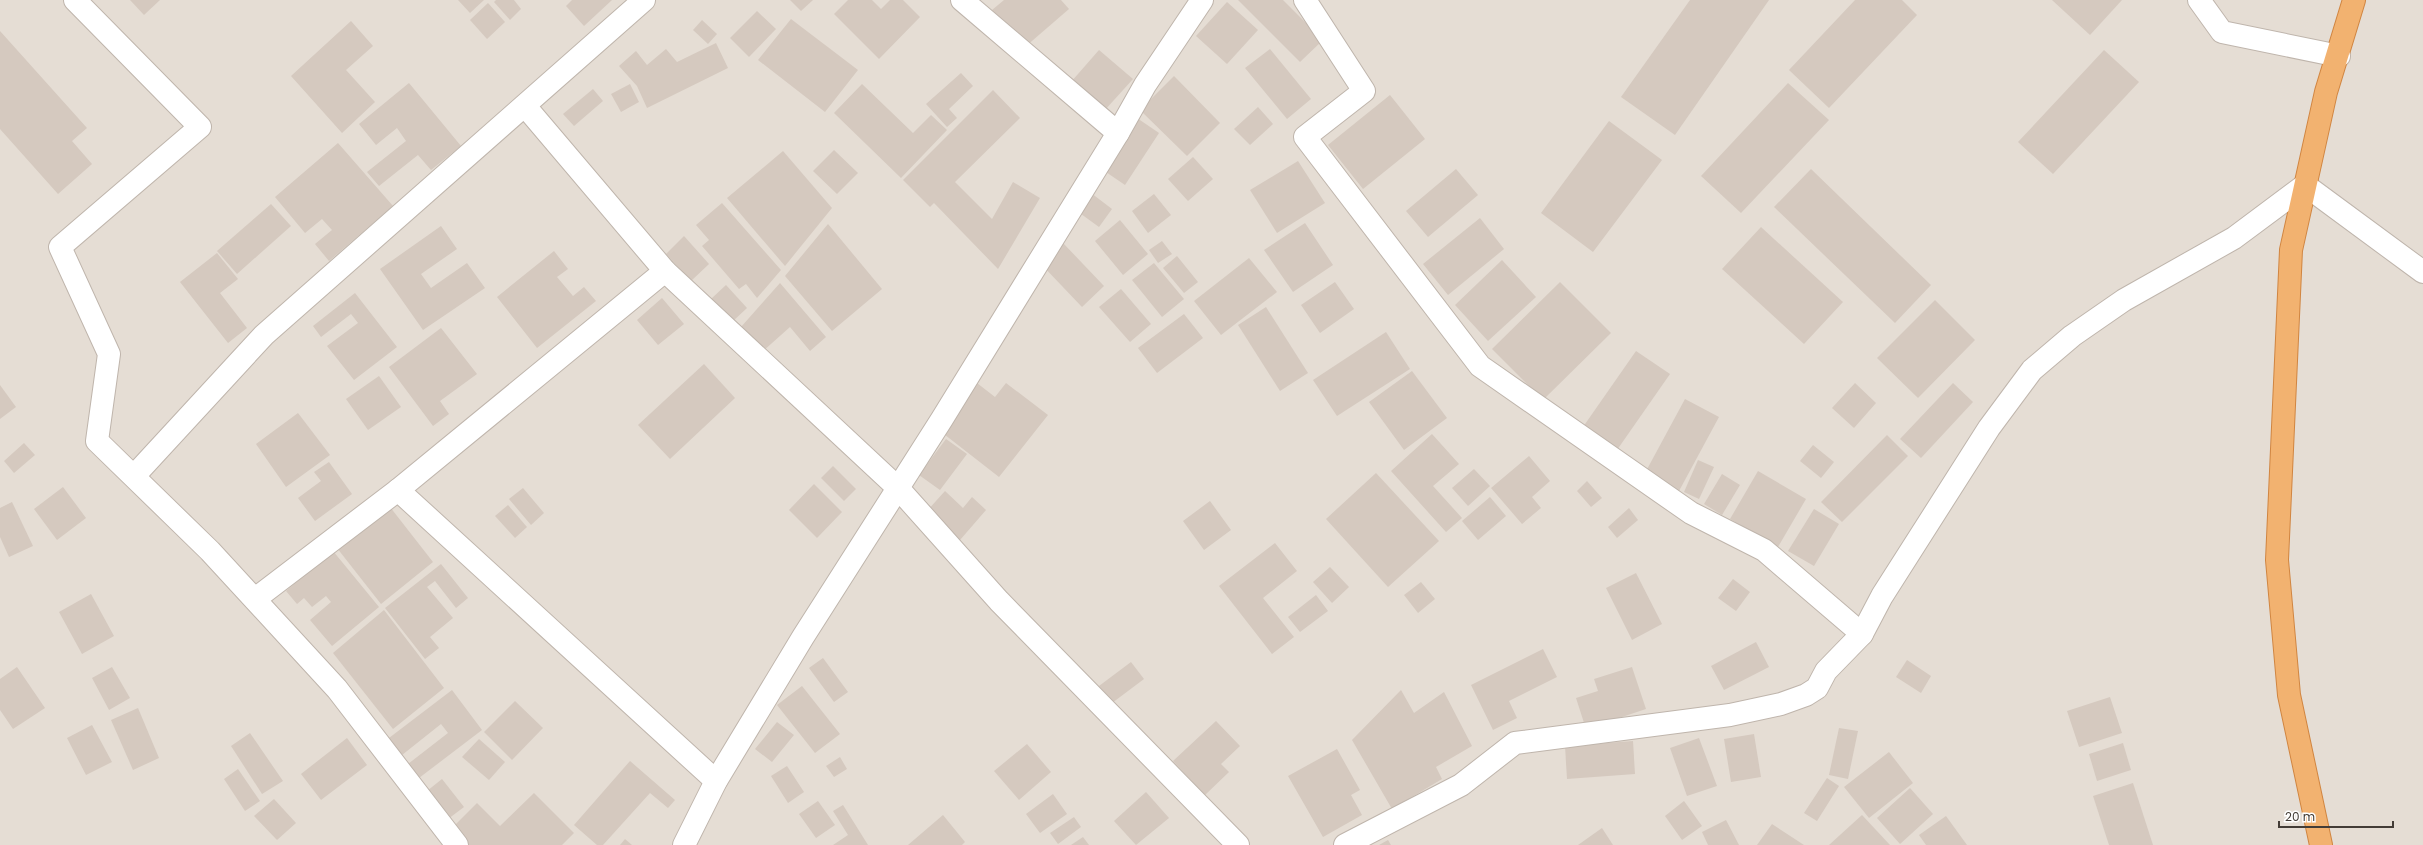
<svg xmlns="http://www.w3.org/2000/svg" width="2423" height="845" viewBox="0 0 2423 845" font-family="Poppins,sans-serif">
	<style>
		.residential { fill: #e5ddd4 }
		.building { fill: #d5c9bf }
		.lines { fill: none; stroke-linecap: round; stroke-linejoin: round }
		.street-casing { stroke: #bfb5ac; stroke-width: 24 }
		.highway-casing { stroke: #d08541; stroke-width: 24 }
		.street { stroke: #fff; stroke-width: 22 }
		.highway { stroke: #f2b270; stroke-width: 22 }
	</style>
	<rect width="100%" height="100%" fill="#f1ece6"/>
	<rect class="residential" x="0" y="0" width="2423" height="845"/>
	<g class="building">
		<polygon points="130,0 160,0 144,15"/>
		<polygon points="458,0 484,0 470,13"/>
		<polygon points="496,0 514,0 521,9 510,20 494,2"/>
		<polygon points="572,0 612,0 584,26 566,6"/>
		<polygon points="790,0 813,0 801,11"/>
		<polygon points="848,0 872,0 881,9 890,0 903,0 920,17 879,59 834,14"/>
		<polygon points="1004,0 1061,0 1069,9 1025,47 992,10"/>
		<polygon points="1238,0 1283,0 1323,40 1300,62"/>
		<polygon points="1690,0 1769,0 1675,135 1621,97"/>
		<polygon points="1855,0 1902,0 1917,15 1829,108 1789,70"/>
		<polygon points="2052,0 2122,0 2090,35"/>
		<polygon points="1227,2 1258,30 1227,64 1196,36"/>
		<polygon points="488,3 505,22 487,39 470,20"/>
		<polygon points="757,11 776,29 749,57 730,38"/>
		<polygon points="791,19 858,70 825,112 758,60"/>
		<polygon points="702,20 717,34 708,44 693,30"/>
		<polygon points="351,21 373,46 346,70 375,102 342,133 291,76"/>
		<polygon points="0,31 87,128 72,141 92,164 58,194 0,129"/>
		<polygon points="716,43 728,68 647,108 637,86 619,66 636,51 647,65 666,49 677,62"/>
		<polygon points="1270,49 1311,99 1287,119 1245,68"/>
		<polygon points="1099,50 1133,79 1104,111 1071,82"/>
		<polygon points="2104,50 2139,82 2053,174 2018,142"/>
		<polygon points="961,73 973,86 949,109 957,118 947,127 926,104"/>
		<polygon points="1174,76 1220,123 1187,156 1140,110"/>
		<polygon points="409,83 461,146 431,170 418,155 379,186 367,172 406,141 397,128 376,145 359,124"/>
		<polygon points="1788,83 1829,120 1741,213 1701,176"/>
		<polygon points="630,84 639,102 621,112 611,94"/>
		<polygon points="862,84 913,133 931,115 947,130 901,178 834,113"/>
		<polygon points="593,89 603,101 574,126 563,114"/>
		<polygon points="993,90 1020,118 955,182 992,219 1013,182 1040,198 998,269 934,203 930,207 903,180"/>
		<polygon points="1390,95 1425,139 1363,189 1328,145"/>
		<polygon points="1258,107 1273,124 1250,145 1234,129"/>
		<polygon points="1137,118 1159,133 1125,185 1103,170"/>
		<polygon points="1609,121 1662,160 1593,252 1541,213"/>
		<polygon points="338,143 393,206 329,261 315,244 332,230 322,219 305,233 275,197"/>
		<polygon points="834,150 858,173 837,194 813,171"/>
		<polygon points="783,151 832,208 785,266 727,198"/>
		<polygon points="1193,157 1213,179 1188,201 1168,179"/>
		<polygon points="1298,161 1325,203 1277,233 1250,190"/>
		<polygon points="1456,169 1478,195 1428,237 1406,211"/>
		<polygon points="1811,169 1931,285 1895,323 1774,207"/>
		<polygon points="1091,193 1112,209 1099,227 1077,211"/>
		<polygon points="1154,194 1171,215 1148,233 1132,211"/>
		<polygon points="722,203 781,270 757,298 746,284 739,289 702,246 709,240 696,225"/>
		<polygon points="271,204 291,226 237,274 217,251"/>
		<polygon points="1480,218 1504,249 1448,295 1423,264"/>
		<polygon points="1120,220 1148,254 1123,275 1095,241"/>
		<polygon points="1305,223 1333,265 1293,292 1264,250"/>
		<polygon points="828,224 882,289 832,331 785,276"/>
		<polygon points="441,226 457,249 421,274 431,288 467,263 485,288 423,330 380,269"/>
		<polygon points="1761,227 1843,302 1804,344 1722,269"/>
		<polygon points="684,236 709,264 691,281 666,254"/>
		<polygon points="1162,241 1172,254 1158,263 1149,250"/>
		<polygon points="1063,243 1104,286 1082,307 1041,264"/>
		<polygon points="554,251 568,269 557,277 573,296 584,287 596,301 537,348 497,297"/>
		<polygon points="217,253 238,279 220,293 247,328 228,343 180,282"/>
		<polygon points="1177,256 1198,282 1184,293 1163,268"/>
		<polygon points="1249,258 1277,292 1221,335 1194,301"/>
		<polygon points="1502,260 1536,297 1488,341 1455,305"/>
		<polygon points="1154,263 1184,299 1162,317 1132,280"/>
		<polygon points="1335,282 1354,309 1320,333 1301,305"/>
		<polygon points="1560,282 1611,333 1543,400 1492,349"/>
		<polygon points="780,283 826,337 810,351 790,327 762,352 741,327"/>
		<polygon points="726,285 747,308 732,322 711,299"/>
		<polygon points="1121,289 1151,324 1130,342 1099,307"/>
		<polygon points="355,293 397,347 354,380 327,346 358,323 351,314 321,337 313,326"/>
		<polygon points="662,298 684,324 658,345 637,320"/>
		<polygon points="1935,300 1975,340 1918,398 1877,358"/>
		<polygon points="1266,307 1308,373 1280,391 1238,325"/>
		<polygon points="1184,314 1203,338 1157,373 1138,348"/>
		<polygon points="441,328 477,374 440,401 449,414 433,426 389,367"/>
		<polygon points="1386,332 1410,369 1337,416 1313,380"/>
		<polygon points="1636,351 1670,374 1617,450 1583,427"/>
		<polygon points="704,364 735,398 670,459 638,425"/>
		<polygon points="1412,371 1447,418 1404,450 1369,402"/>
		<polygon points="379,376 401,407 368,430 346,399"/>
		<polygon points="977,383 995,397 1006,383 1048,415 999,477 940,431"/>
		<polygon points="1855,383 1876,403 1854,428 1832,408"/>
		<polygon points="1953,383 1973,402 1921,458 1900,439"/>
		<polygon points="0,385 16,407 0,419"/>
		<polygon points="1685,399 1719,417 1679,491 1645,473"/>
		<polygon points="298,413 330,455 286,487 256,444"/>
		<polygon points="1432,434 1459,464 1433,486 1462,518 1446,532 1391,471"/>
		<polygon points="1887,435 1908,456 1842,522 1821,502"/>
		<polygon points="946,439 967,454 940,490 919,475"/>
		<polygon points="24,443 35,455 14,473 4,461"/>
		<polygon points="1813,445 1834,462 1821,478 1800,461"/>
		<polygon points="1529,456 1550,481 1532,497 1541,508 1522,524 1491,488"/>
		<polygon points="1698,460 1714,467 1699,499 1684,492"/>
		<polygon points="329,462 352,494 315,521 298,498 321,481 314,472"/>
		<polygon points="833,466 856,489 844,501 821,478"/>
		<polygon points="1474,469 1490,486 1468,506 1452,488"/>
		<polygon points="1758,471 1806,499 1778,547 1730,519"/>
		<polygon points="1376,473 1439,541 1388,587 1326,519"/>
		<polygon points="1722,474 1740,485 1722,515 1704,504"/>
		<polygon points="1587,481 1602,498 1591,507 1577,491"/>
		<polygon points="814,484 842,512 817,538 789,510"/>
		<polygon points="63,487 86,518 57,540 34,509"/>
		<polygon points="523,488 544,513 531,525 509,499"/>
		<polygon points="945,491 963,508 972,497 986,510 960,540 927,511"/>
		<polygon points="1490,497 1506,516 1478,540 1462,521"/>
		<polygon points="1210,501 1231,530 1204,550 1183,521"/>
		<polygon points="12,502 33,546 9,557 0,537 0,508"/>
		<polygon points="508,505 527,527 515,538 495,516"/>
		<polygon points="390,507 433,562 381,604 337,548"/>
		<polygon points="1629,508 1638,520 1617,538 1608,527"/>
		<polygon points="1814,509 1839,524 1814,566 1788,551"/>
		<polygon points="1275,543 1297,571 1263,598 1294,637 1272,654 1219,586"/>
		<polygon points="333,551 379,607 332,646 310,620 331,602 326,596 312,607 304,598 297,604 286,591"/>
		<polygon points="441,564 468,598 456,608 435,581 427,587 453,618 430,637 439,648 425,659 385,608"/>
		<polygon points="1330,567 1349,587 1332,603 1313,582"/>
		<polygon points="1636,573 1662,624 1632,640 1606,588"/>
		<polygon points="1733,579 1750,592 1736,611 1718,598"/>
		<polygon points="1421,582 1435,599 1418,613 1404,595"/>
		<polygon points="91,594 114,636 82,654 59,612"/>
		<polygon points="1316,595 1328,611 1300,632 1288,617"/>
		<polygon points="384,610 444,688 393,729 333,653"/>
		<polygon points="1756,642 1769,667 1724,690 1711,666"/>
		<polygon points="1543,649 1557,677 1509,701 1517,718 1493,730 1471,685"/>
		<polygon points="823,658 848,692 834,702 809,668"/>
		<polygon points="1907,660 1931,676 1921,693 1896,677"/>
		<polygon points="1131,662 1144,679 1112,703 1099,686"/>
		<polygon points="17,667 45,708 13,729 0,710 0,679"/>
		<polygon points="112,667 130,698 109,710 92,678"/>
		<polygon points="1632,667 1646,709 1586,729 1576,698 1598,691 1594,679"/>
		<polygon points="802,686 840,734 815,753 777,705"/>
		<polygon points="452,690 482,730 419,778 408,764 448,733 441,724 402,755 389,738"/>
		<polygon points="1401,690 1414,713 1444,692 1472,746 1436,767 1442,779 1392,809 1352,740"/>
		<polygon points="2110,697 2122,733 2079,747 2067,711"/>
		<polygon points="515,701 543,728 512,760 484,732"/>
		<polygon points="138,708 159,758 133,770 111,720"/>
		<polygon points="1216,721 1240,746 1221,764 1229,772 1205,795 1173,761"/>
		<polygon points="777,722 794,735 772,762 755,749"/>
		<polygon points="92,725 112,762 86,775 67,738"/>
		<polygon points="1839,728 1858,731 1848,779 1829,775"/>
		<polygon points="250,733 283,781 262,794 231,746"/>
		<polygon points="1754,734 1761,777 1731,782 1724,739"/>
		<polygon points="347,738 367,765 321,800 301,774"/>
		<polygon points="1699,738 1717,786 1687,796 1670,748"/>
		<polygon points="479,739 505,762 489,780 462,757"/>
		<polygon points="1633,741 1635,774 1567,779 1565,746"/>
		<polygon points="2123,743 2131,770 2097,781 2089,754"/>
		<polygon points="1027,744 1051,772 1019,800 994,771"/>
		<polygon points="1337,749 1360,790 1351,795 1362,815 1323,837 1288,776"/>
		<polygon points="1889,752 1913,783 1869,818 1844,787"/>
		<polygon points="840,757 847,769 834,777 826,766"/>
		<polygon points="630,761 675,800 668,808 650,793 603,845 597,845 574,825"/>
		<polygon points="787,766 804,792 788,803 771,776"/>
		<polygon points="238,769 260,801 245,811 224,779"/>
		<polygon points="1827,778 1839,786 1817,821 1804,813"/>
		<polygon points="442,779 464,807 448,819 427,791"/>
		<polygon points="2133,783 2153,845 2109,845 2093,796"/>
		<polygon points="1910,788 1933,814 1900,844 1877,818"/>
		<polygon points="1146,792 1169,818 1136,845 1114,821"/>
		<polygon points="534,793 574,833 562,845 469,845 452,828 477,803 500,826"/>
		<polygon points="1053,794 1067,814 1040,833 1026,814"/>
		<polygon points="274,799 296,823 277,840 254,816"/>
		<polygon points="818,801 835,825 816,838 799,814"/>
		<polygon points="1684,801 1702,826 1682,840 1665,816"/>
		<polygon points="843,805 868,845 833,845 848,835 833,811"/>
		<polygon points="943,815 965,842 962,845 908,845"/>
		<polygon points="1862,815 1890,845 1829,845"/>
		<polygon points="1946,816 1967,845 1926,845 1919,835"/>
		<polygon points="1074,817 1081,827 1058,844 1050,833"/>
		<polygon points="1726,820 1739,845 1708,845 1702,832"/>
		<polygon points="1772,824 1804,845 1757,845"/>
		<polygon points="1602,828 1613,845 1578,845"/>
		<polygon points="1083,837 1089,845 1071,845"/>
		<polygon points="625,839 632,845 620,845"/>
		<polygon points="1388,840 1391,845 1379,845"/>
	</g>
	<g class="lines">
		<defs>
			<g id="street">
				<polyline points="75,0 200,127 60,247 109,354 97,441 210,551 337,689 457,845"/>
				<polyline points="962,0 1118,133"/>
				<polyline points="1305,0 1364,91 1305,137 1480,366 1691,513 1764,550 1862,634"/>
				<polyline points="2199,0 2222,32 2339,56"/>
				<polyline points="525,106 665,271 898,488 999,601 1238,845"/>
				<polyline points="134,476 264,335 644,0"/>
				<polyline points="398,490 716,781"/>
				<polyline points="255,599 398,490 665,271"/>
				<polyline points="684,845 716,781 803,637 942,419 1118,133 1145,85 1202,0"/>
				<polyline points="1345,845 1461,785 1515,743 1730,715 1781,704 1806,695 1817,688 1826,671 1862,634 1882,596 1989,428 2032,370 2072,336 2124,300 2234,238 2305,185 2423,272"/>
			</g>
			<polyline id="highway" points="2321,845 2289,695 2277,560 2291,250 2326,92 2354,0"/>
		</defs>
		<use href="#street" class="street-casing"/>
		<use href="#highway" class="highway-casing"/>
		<use href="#street" class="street"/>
		<use href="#highway" class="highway"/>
	</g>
	<path d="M2279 821v6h114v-6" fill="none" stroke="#433c36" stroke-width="2"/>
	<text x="2285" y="821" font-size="12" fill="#433c36" stroke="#ffffff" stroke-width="3" paint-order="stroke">20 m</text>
</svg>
